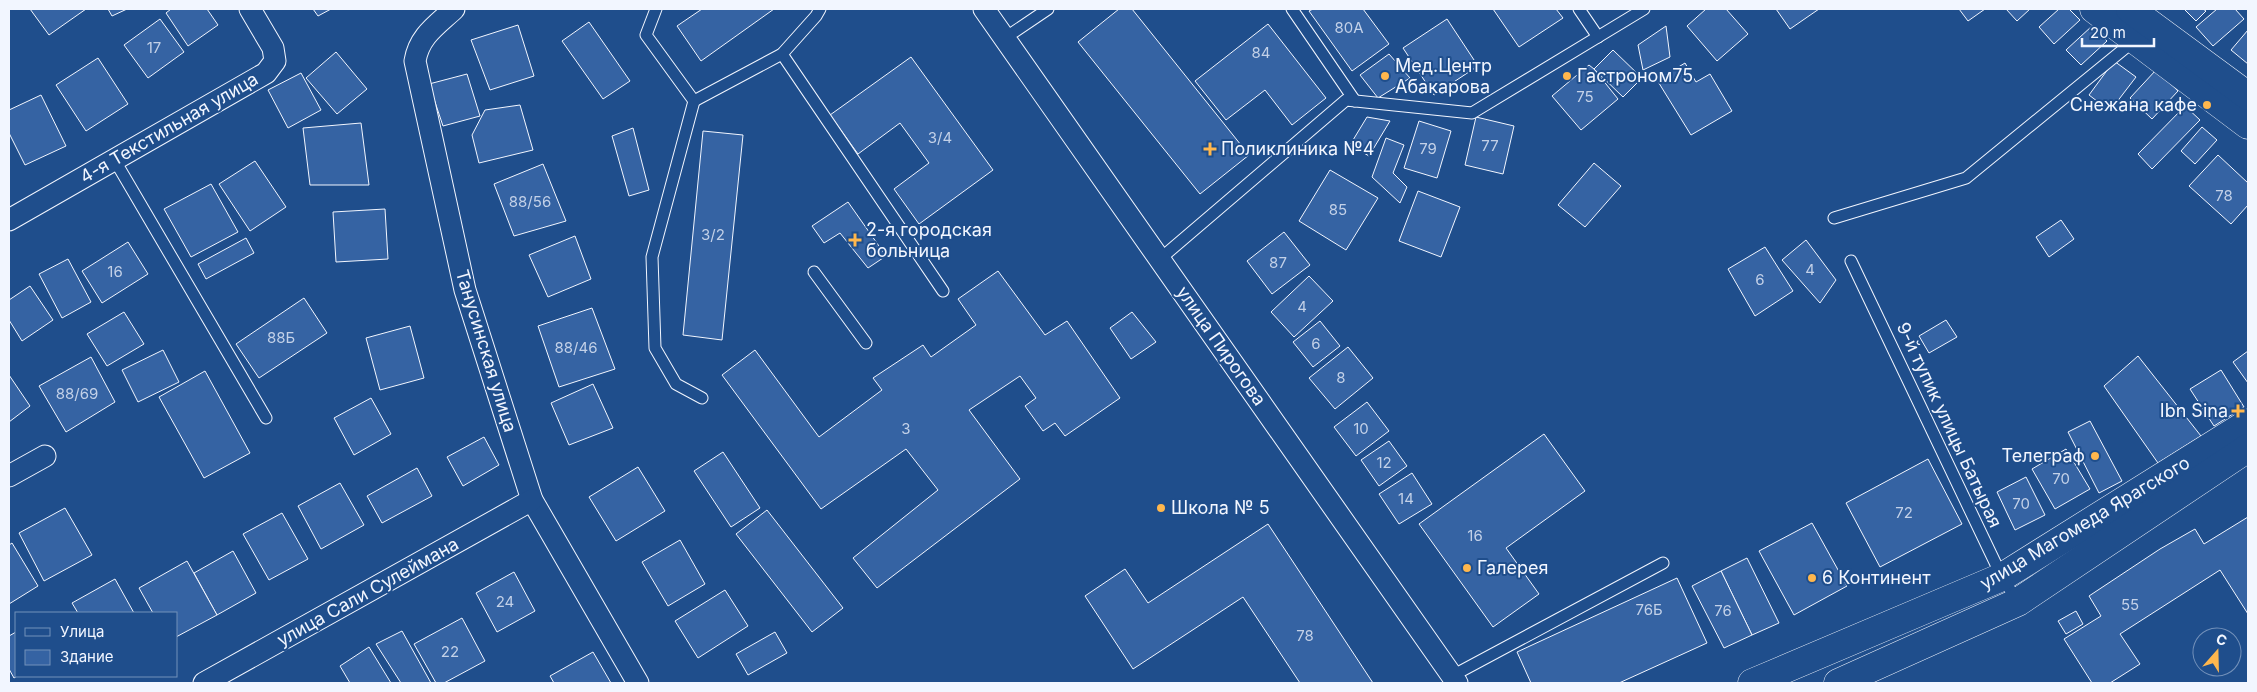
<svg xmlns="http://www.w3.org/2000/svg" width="2257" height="692" viewBox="0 0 2257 692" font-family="Inter,sans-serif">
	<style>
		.building { fill: #3563a3; stroke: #f2f6ff }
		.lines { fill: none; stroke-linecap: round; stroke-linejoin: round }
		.service-casing { stroke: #f2f6ff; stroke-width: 13 }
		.minor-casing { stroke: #f2f6ff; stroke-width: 23 }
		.primary-casing { stroke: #f2f6ff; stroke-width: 29 }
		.service { stroke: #1f4e8c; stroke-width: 11 }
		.minor { stroke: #1f4e8c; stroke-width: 21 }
		.primary { stroke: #1f4e8c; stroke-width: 28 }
		.poi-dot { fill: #ffb74d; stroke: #1f4e8c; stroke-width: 2 }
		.labels { text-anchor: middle; stroke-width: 4; stroke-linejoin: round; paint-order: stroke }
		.number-label { font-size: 15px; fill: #c3d1e8 }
		.poi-label { font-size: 18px; fill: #f2f6ff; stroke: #1f4e8c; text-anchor: start }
		.street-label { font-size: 18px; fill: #f2f6ff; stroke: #1f4e8c }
	</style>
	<rect width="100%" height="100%" fill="#1f4e8c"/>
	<g class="building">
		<polygon points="30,9 86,9 49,35"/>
		<polygon points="108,9 127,9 112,16"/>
		<polygon points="171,9 207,9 218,25 188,46 166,13"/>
		<polygon points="313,9 331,9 318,16"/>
		<polygon points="702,9 774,9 701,61 677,26"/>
		<polygon points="1119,9 1132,9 1249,155 1200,194 1078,42"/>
		<polygon points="1313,9 1363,9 1389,44 1352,71 1309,11"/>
		<polygon points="1493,9 1556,9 1563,18 1519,47"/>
		<polygon points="1706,9 1726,9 1748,34 1717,61 1687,26"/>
		<polygon points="1776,9 1819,9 1790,29"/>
		<polygon points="1959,9 1985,9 1968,21"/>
		<polygon points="2006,9 2030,9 2017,21"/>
		<polygon points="2059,9 2069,9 2080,20 2054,44 2039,27"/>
		<polygon points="2184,9 2203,9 2206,11 2196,21"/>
		<polygon points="2217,9 2235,9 2244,19 2213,46 2196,27"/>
		<polygon points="160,19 184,52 148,78 124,45"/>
		<polygon points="1447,19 1478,66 1434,95 1403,48"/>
		<polygon points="589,22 630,81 603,99 562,41"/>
		<polygon points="1268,24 1326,98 1292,125 1265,90 1226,120 1195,81"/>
		<polygon points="518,25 534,76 490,90 471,40"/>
		<polygon points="1666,26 1670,57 1643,70 1638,45"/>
		<polygon points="2092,26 2107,41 2081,65 2066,50"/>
		<polygon points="2248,30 2248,64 2231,50"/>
		<polygon points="1613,50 1642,78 1623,97 1594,69"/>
		<polygon points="336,52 367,89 337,114 306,78"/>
		<polygon points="1389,54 1410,78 1378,98 1360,75"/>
		<polygon points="911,57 993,170 919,224 894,189 929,163 900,123 858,154 830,115"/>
		<polygon points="98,58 128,104 86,131 56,85"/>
		<polygon points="2114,61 2136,77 2110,111 2089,95"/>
		<polygon points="1685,63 1696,82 1710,74 1732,111 1691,135 1657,80"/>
		<polygon points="1589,65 1594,69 1618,99 1581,130 1552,96"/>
		<polygon points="2156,70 2178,91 2152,119 2130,98"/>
		<polygon points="301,73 321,110 288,128 268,90"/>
		<polygon points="467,74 480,116 443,126 429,84"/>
		<polygon points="41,95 66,146 25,165 9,133 9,110"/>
		<polygon points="520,105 533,150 479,163 472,135 485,110"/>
		<polygon points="2185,106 2200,120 2152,169 2138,154"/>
		<polygon points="1367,117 1390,121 1369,156 1350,145"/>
		<polygon points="1476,117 1514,126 1503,174 1465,165"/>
		<polygon points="1419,121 1451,131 1437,178 1404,168"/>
		<polygon points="361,123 369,185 310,185 303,128"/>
		<polygon points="2202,127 2217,140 2195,164 2181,151"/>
		<polygon points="633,128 649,190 629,196 612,136"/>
		<polygon points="703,131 743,135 722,340 683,335"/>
		<polygon points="1386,138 1404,145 1393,173 1407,187 1400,203 1372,177"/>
		<polygon points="2218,155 2248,183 2248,205 2231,224 2189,186"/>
		<polygon points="255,161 286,207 250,231 219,184"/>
		<polygon points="1594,163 1621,186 1585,227 1558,205"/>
		<polygon points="543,164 566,221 514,236 494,184"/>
		<polygon points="1330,170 1378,198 1346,250 1299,221"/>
		<polygon points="211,184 238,232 191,257 164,209"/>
		<polygon points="1418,191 1460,207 1441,257 1399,241"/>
		<polygon points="848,202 886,256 868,268 840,233 824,243 812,226"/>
		<polygon points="385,209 388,259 336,262 333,212"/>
		<polygon points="2061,220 2074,239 2049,257 2036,237"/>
		<polygon points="1284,232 1310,265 1272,294 1247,261"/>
		<polygon points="575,236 591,279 548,297 529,255"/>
		<polygon points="246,238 254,253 206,279 198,264"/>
		<polygon points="1806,240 1836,280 1820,303 1782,260"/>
		<polygon points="128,242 148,274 102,303 82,271"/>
		<polygon points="1765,247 1793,291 1755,316 1728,269"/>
		<polygon points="68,259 91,302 62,318 39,274"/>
		<polygon points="998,271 1045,335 1067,321 1120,398 1065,436 1055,423 1043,431 1025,406 1036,398 1020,376 969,410 1020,479 877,588 853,558 938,490 906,449 821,509 722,375 755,350 819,437 882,390 873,378 923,345 931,357 976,325 958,299"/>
		<polygon points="1309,276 1333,301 1294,337 1271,312"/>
		<polygon points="30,286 53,320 22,341 9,320 9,300"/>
		<polygon points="304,298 327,333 259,378 236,344"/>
		<polygon points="592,308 615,369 559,387 538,326"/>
		<polygon points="124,312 144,344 107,366 87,334"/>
		<polygon points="1132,312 1156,342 1131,359 1110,328"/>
		<polygon points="1946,320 1957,337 1929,353 1919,336"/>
		<polygon points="1320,321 1340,346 1313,367 1293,342"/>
		<polygon points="410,326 424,378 380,390 366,338"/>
		<polygon points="1348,347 1373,378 1335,409 1309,378"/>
		<polygon points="163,350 179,382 138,402 122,370"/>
		<polygon points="2248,351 2248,383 2233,362"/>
		<polygon points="2138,356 2201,436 2158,463 2104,386"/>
		<polygon points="91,357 115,402 66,432 39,386"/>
		<polygon points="2221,370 2244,407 2214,426 2190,389"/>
		<polygon points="205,371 250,453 204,478 159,397"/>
		<polygon points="9,375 30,406 9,422"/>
		<polygon points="593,384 613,428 569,445 551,403"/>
		<polygon points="371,398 391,434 354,455 334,418"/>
		<polygon points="1367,402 1389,431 1356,456 1334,427"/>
		<polygon points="2090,421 2122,481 2099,493 2068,432"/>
		<polygon points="1544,434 1585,491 1506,548 1539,594 1493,627 1419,524"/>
		<polygon points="484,437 499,465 463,486 447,457"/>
		<polygon points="1389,441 1407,466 1379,486 1361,460"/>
		<polygon points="2066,449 2090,489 2055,509 2032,469"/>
		<polygon points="723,452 760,508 731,527 694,471"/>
		<polygon points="1928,459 1962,524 1880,567 1846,503"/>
		<polygon points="638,467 665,511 616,541 589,497"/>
		<polygon points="417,468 432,496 382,523 367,496"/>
		<polygon points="1412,473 1432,504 1399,524 1379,494"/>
		<polygon points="2026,477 2045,515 2015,530 1997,492"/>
		<polygon points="340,483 364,525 321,549 298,506"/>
		<polygon points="65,508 92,555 44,581 19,533"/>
		<polygon points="767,510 843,608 812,632 736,534"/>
		<polygon points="282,513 308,559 269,580 243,534"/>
		<polygon points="2248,517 2248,614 2220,570 2120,634 2140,664 2110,683 2092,683 2064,639 2101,616 2089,596 2160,549 2195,529 2204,544"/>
		<polygon points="1812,523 1847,586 1794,615 1759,551"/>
		<polygon points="1268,524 1373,683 1300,683 1243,597 1133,669 1085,596 1125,569 1148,603"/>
		<polygon points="680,540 705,584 668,606 642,562"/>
		<polygon points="12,543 38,586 9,604 9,545"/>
		<polygon points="233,551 256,593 217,615 194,573"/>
		<polygon points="1747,558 1779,623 1752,635 1721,571"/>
		<polygon points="187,561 217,615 176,637 176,613 153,613 139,588"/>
		<polygon points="1721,571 1752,635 1724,648 1692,586"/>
		<polygon points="514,572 535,611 497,632 476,593"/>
		<polygon points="1677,578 1707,643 1619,683 1531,683 1517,652"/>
		<polygon points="115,579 134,613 78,613 72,603"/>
		<polygon points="725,590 748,626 698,658 675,621"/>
		<polygon points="2076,611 2083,624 2066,634 2058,621"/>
		<polygon points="462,618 485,661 444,683 436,683 414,644"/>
		<polygon points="402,631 431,683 401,683 376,644"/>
		<polygon points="16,632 17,676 14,678 9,669 9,636"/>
		<polygon points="775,632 787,653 748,675 736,654"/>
		<polygon points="369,647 391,683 350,683 340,666"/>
		<polygon points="593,652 611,683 554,683 550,676"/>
	</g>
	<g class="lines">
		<defs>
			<g id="service">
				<polyline points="656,9 646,35 694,101 782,54 816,16 820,9"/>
				<polyline points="1292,9 1355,101"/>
				<polyline points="1579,9 1598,37"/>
				<polyline points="1005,38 1048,9"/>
				<polyline points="782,54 943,291"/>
				<polyline points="694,101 652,257 655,348 676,384 702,398"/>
				<polyline points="114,159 266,418"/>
				<polyline points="1834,218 1966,178 2135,40"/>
				<polyline points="1160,259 1346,100 1472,113 1644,9"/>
				<polyline points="1851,261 2002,577 2018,602"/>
				<polyline points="814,272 866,343"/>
				<polyline points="1452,676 1663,563"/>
			</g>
			<g id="minor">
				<path d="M 454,9 C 437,25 419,36 415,61 L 465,290 L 532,500 L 638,683"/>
				<polyline points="984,9 1457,683"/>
				<polyline points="9,220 266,73 275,61 273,48 250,9"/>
				<polyline points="9,476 45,456"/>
				<polyline points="204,683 532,500"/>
			</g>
			<g id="primary">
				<polyline points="2094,9 2248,125"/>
				<polyline points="2130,9 2248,96"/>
				<polyline points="1752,683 2002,577 2248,423"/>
				<polyline points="1838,683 2018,602 2248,448"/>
			</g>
		</defs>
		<use href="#service" class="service-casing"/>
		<use href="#minor" class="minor-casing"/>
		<use href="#primary" class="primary-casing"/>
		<use href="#service" class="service"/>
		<use href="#minor" class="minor"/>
		<use href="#primary" class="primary"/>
	</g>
	<g class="poi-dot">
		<circle cx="1385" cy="76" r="5"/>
		<circle cx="1567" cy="76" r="5"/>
		<circle cx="2207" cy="105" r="5"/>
		<path d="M1207.5 141.5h5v5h5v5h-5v5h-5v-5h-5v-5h5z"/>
		<path d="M852.5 232.5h5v5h5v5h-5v5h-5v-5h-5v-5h5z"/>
		<path d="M2235.5 403.5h5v5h5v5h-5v5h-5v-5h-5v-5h5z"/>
		<circle cx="2095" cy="456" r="5"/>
		<circle cx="1161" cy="508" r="5"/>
		<circle cx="1467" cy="568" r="5"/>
		<circle cx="1812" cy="578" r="5"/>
	</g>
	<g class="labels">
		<g class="number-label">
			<text x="1349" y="33">80А</text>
			<text x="154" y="53">17</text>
			<text x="1261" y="58">84</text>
			<text x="1585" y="102">75</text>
			<text x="940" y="143">3/4</text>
			<text x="1490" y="151">77</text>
			<text x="1428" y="154">79</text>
			<text x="2224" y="201">78</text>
			<text x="530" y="207">88/56</text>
			<text x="1338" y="215">85</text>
			<text x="713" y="240">3/2</text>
			<text x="1278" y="268">87</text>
			<text x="1810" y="275">4</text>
			<text x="115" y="277">16</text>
			<text x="1760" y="285">6</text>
			<text x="1302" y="312">4</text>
			<text x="281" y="343">88Б</text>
			<text x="1316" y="349">6</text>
			<text x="576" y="353">88/46</text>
			<text x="1341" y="383">8</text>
			<text x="77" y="399">88/69</text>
			<text x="906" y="434">3</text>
			<text x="1361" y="434">10</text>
			<text x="1384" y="468">12</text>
			<text x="2061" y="484">70</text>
			<text x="1406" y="504">14</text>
			<text x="2021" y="509">70</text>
			<text x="1904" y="518">72</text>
			<text x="1475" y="541">16</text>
			<text x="505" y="607">24</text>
			<text x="2130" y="610">55</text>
			<text x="1649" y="615">76Б</text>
			<text x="1723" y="616">76</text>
			<text x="1305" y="641">78</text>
			<text x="450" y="657">22</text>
		</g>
		<g class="poi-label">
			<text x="1395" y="72">Мед.Центр<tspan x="1395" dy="21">Абакарова</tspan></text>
			<text x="1577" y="82">Гастроном75</text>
			<text x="2197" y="111" text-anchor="end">Снежана кафе</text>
			<text x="1221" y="155">Поликлиника №4</text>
			<text x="866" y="236">2-я городская<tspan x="866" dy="21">больница</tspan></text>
			<text x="2228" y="417" text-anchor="end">Ibn Sina</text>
			<text x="2085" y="462" text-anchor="end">Телеграф</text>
			<text x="1171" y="514">Школа № 5</text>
			<text x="1477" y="574">Галерея</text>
			<text x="1822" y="584">6 Континент</text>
		</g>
		<g class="street-label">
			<text transform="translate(169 128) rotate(-30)" y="6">4-я Текстильная улица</text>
			<text transform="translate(1221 346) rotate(55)" y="6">улица Пирогова</text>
			<text transform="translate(486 351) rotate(73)" y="6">Танусинская улица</text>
			<text transform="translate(1949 425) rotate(65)" y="6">9-й тупик улицы Батырая</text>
			<text transform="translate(2085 523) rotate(-31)" y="6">улица Магомеда Ярагского</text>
			<text transform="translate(368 592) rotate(-29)" y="6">улица Сали Сулеймана</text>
		</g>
	</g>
	<rect width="2257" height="692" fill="none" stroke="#f2f6ff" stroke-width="20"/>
	<rect x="15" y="612" width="162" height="65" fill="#1f4e8c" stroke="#7391ba"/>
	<rect x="25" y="628" width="25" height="8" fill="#1f4e8c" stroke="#7391ba"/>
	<text x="60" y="637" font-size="15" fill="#f2f6ff">Улица</text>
	<rect x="25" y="650" width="25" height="15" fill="#3563a3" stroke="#7391ba"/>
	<text x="60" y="662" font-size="15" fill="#f2f6ff">Здание</text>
	<g transform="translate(2217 652) rotate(20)"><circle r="24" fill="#1f4e8c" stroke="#7391ba"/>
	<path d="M0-4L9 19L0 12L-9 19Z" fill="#ffb74d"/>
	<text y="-8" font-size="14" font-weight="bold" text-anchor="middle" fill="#f2f6ff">С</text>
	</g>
	<path d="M2082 38v8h72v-8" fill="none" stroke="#f2f6ff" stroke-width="2.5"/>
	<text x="2090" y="38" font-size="15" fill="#f2f6ff" stroke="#1f4e8c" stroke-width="4" paint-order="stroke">20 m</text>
</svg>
